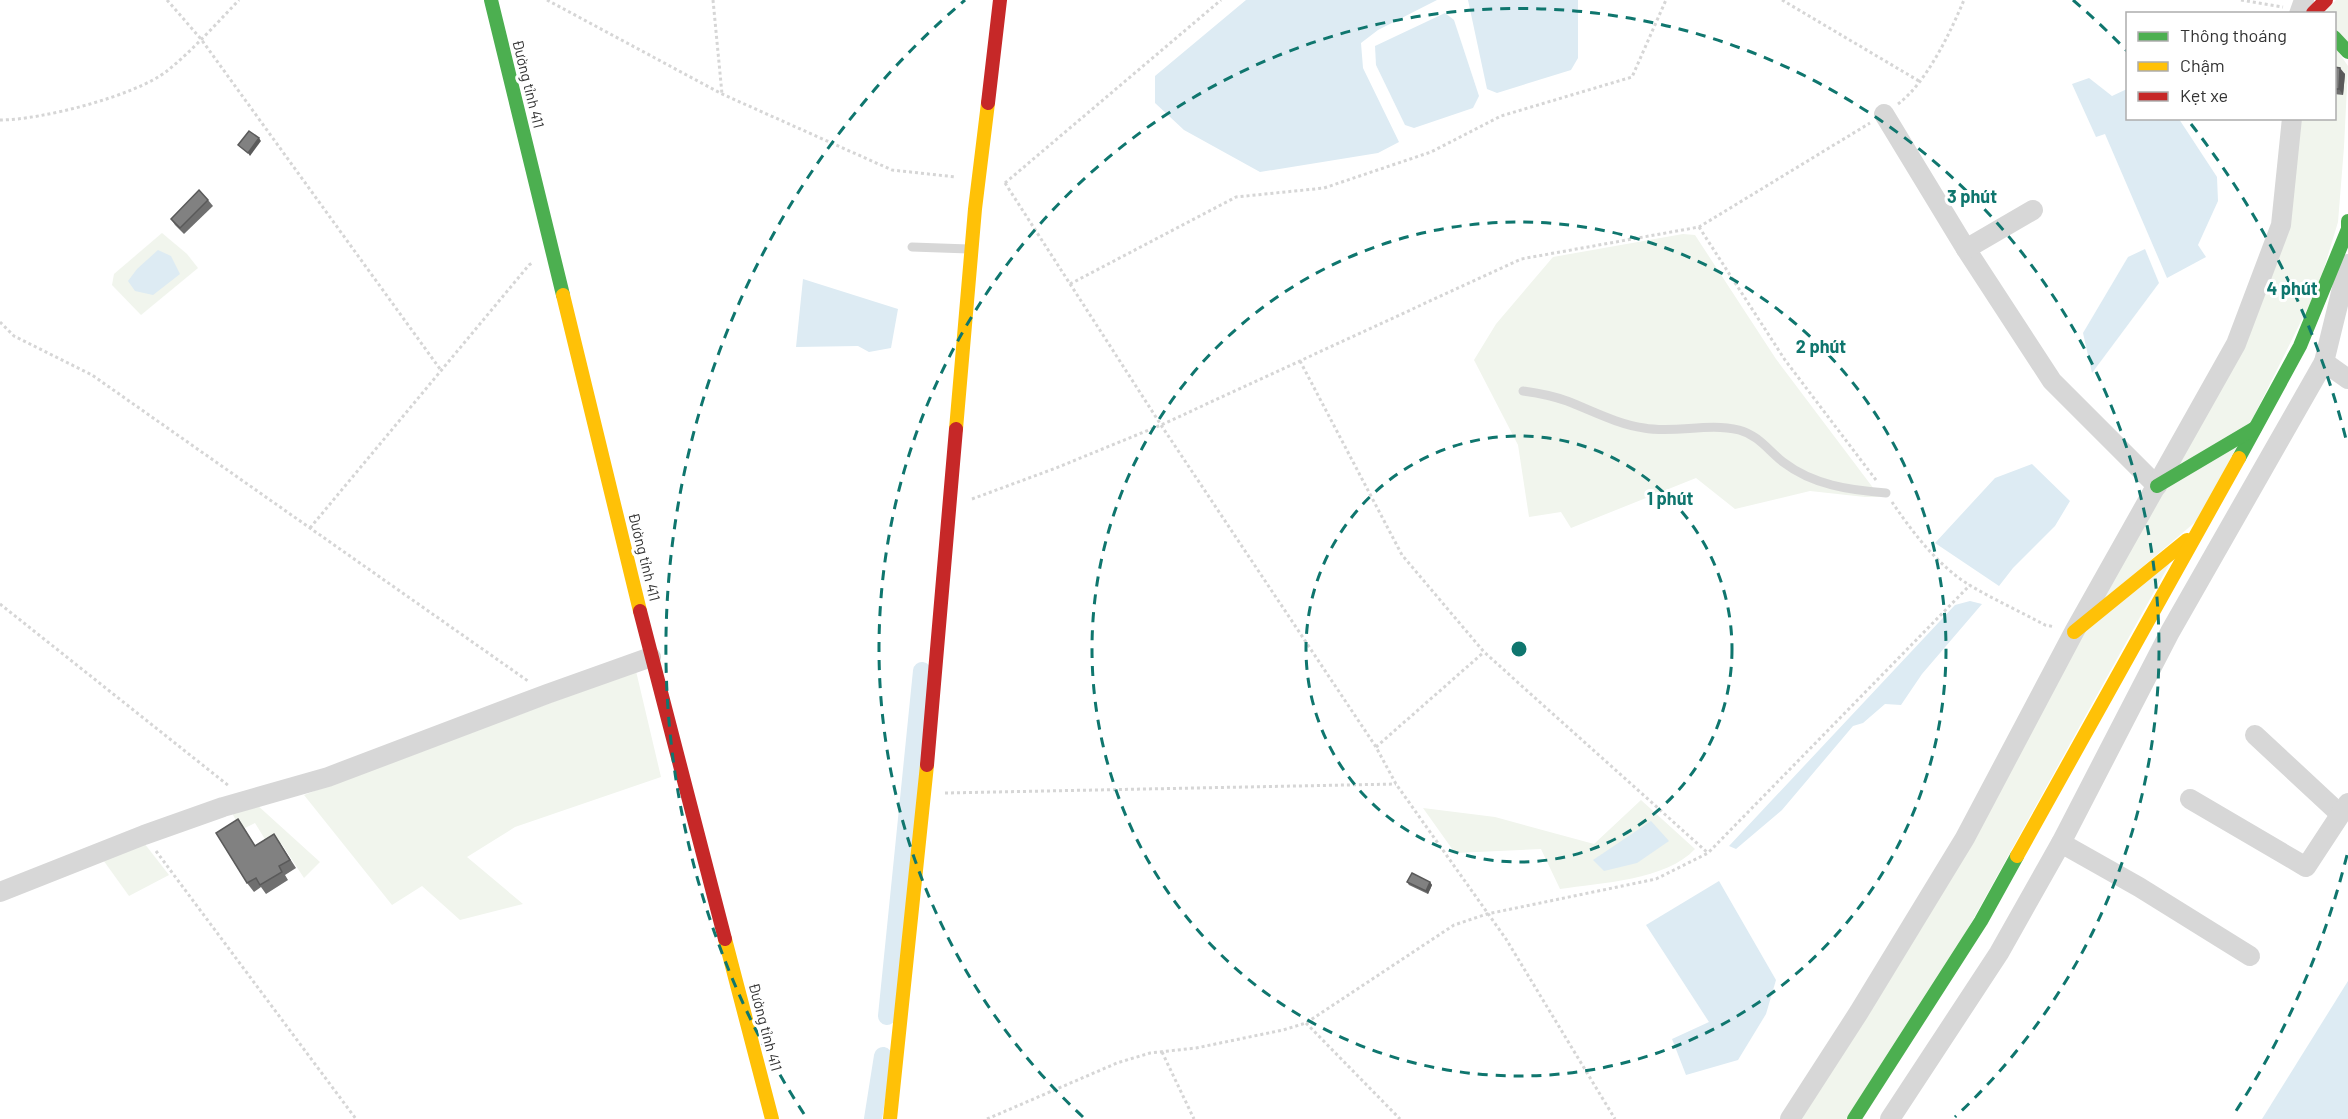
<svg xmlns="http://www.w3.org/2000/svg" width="2348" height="1119" viewBox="0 0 2348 1119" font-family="Barlow,sans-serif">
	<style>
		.green { fill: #f1f5ed }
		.water { fill: #ddebf3 }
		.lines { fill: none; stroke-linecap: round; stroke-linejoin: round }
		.canal { stroke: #ddebf3; stroke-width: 18 }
		.path { stroke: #d6d6d6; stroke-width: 3; stroke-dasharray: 3 3; stroke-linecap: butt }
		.lane { stroke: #d7d7d7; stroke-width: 9 }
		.street { stroke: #d7d7d7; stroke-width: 20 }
		.fast { stroke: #4caf50; stroke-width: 14 }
		.slow { stroke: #ffc107; stroke-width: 14 }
		.jam { stroke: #c62828; stroke-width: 14 }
		.wall { fill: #6f6f6f }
		.shaded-wall { fill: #5a5a5a }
		.building { fill: #818181; stroke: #5a5a5a; stroke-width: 1.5 }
		.ring { fill: none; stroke: #0f766e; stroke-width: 3; stroke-dasharray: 10 8 }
		.labels { text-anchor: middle; stroke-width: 6; stroke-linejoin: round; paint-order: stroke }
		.street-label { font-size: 15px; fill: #333; stroke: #fff }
		.centre { fill: #0f766e; stroke: #fff; stroke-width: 3 }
		.ring-label { font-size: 18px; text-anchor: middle; font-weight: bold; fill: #0f766e; stroke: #fff; stroke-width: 6; stroke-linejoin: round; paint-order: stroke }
	</style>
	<rect width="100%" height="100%" fill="#fff"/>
	<g class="green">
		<polygon points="2336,0 2348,0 2348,42 2335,28 2334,14 2323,14"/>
		<polygon points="2335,47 2348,66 2344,147 2338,222 2319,285 2249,426 2168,475 2240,350 2298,119 2334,118"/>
		<polygon points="162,233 187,254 198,268 141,315 112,285 114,274"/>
		<polygon points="1683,234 1695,235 1776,359 1880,497 1865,497 1810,491 1735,509 1696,478 1571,528 1561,512 1529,517 1518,445 1474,360 1496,324 1553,257"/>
		<polygon points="2239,442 2200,518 2094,608 2160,489"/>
		<polygon points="2171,561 1949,963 1846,1119 1793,1119 2076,639"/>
		<polygon points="636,671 661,777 515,827 467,857 523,904 460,920 422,886 392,905 304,795"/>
		<path d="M 1641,800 L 1695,849 C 1667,880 1600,883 1560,889 L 1541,849 L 1455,853 L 1423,808 L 1495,817 L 1594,844 Z"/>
		<polygon points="256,804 320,862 304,878 281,843 271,849 255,823 241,830 232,813"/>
		<polygon points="144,843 169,875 129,896 101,857"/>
	</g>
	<g class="water">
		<polygon points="1246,0 1437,0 1378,30 1361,43 1363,68 1399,142 1378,153 1260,172 1184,130 1155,103 1155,76"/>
		<polygon points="1468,0 1578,0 1578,58 1571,70 1497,93 1487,89"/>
		<polygon points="1445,13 1454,20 1479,96 1473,108 1414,128 1405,125 1376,65 1375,46"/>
		<polygon points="2089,78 2112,96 2127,89 2128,118 2179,119 2217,177 2218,201 2198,245 2206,257 2167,278 2105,134 2096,137 2072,84"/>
		<polygon points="2145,249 2159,283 2092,373 2083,333 2128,257"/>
		<polygon points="158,250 171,256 180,274 153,295 135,291 128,281 137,269"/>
		<polygon points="803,279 898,309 891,348 869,352 858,346 796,347"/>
		<polygon points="2032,464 2070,501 2055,526 2013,568 1999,586 1935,543 1995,478"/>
		<polygon points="1970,601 1982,604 1922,674 1901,705 1885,704 1863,723 1853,726 1782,810 1736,849 1729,846 1955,605"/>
		<polygon points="1651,821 1669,841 1637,863 1604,871 1593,860"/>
		<polygon points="1719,881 1776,980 1766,1014 1738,1060 1686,1075 1672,1039 1709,1022 1646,925"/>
		<polygon points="2348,981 2348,1119 2262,1119"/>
	</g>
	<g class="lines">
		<g class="canal">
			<polyline points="887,1016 922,671"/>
			<polyline points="873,1119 883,1056"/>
		</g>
		<g class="path">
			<polyline points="167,0 201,39 440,369"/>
			<polyline points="547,0 722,94 892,170 956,177"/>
			<polyline points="713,0 722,94"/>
			<polyline points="1782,0 1919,81"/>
			<polyline points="2241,0 2283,7"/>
			<path d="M 1898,104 C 1927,82 1950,33 1964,0"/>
			<path d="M 0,120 C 41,120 135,96 167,71 C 193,50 216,24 239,0"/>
			<polyline points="1005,183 1161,425 1376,747 1396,784 1506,939 1615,1119"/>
			<polyline points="1005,183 1221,0"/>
			<polyline points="1699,227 1785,360 1876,480"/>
			<polyline points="1070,284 1236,197 1324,188 1431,152 1501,116 1632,77 1666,0"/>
			<polyline points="0,322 14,336 92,375 528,681"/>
			<polyline points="1300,361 1402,555 1484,652 1708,853"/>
			<polyline points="972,499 1056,468 1161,425 1521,259 1699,227 1870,123"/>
			<path d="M 1892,502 C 1913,533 1939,567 1971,586 C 1995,600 2021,612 2045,625 L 2055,627"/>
			<polyline points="310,528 529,265 532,263"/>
			<polyline points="0,604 229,786"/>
			<polyline points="1376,747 1484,652"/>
			<polyline points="945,793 1396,784"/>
			<polyline points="156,851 356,1119"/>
			<polyline points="1306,1023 1400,1119"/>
			<polyline points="1162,1052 1194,1119"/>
			<polyline points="987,1119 1117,1063 1150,1053 1196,1048 1283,1030 1306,1023 1454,925 1487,914 1656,879 1708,853 1970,585"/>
		</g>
		<g class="lane">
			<polyline points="912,247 969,249"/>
			<path d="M 1523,391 C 1538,393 1553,396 1567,401 C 1593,411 1617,424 1644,428 C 1676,434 1707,422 1739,430 C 1758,435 1768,450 1783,462 C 1813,485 1849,490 1886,493"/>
		</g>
		<g class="street">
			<polyline points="2299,14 2304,0"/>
			<polyline points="1884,114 1966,249 2052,381 2157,486"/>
			<polyline points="1966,249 2033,210"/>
			<polyline points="2348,264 2324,362 2348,379"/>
			<polyline points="2255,735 2340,814"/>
			<polyline points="2190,799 2306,867 2348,803"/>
			<polyline points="2061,843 2139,887 2250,956"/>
			<polyline points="0,892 144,835 223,807 328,777 547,694 651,657"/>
			<polyline points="1790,1119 1859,1012 1965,838 2074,632 2236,344 2281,225 2292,118"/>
			<polyline points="1890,1119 1999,953 2061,843 2170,632 2324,362"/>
		</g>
		<g class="fast">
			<polyline points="491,0 563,295"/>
			<polyline points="2334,37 2348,52"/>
			<polyline points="2239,458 2300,346 2348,229 2348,221"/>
			<polyline points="2157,486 2255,428"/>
			<polyline points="1854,1119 1981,921 2017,856"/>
		</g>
		<g class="slow">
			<polyline points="563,295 640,611"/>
			<polyline points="956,429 975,209 988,103"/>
			<polyline points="2074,632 2187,540"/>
			<polyline points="2017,856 2239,458"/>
			<polyline points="725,939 772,1119"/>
			<polyline points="890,1119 927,765"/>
		</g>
		<g class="jam">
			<polyline points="2313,13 2326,0"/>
			<polyline points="988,103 1000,0"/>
			<polyline points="640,611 725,939"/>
			<polyline points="927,765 956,429"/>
		</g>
	</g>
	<g class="wall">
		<polygon points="2334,67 2345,74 2343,95 2334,94"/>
		<polygon points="208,200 213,206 184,234 175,225 171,219"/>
		<polygon points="244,828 255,846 274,834 296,868 285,875 288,880 266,894 261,887 254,892 247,883"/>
		<polygon points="1407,882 1430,882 1432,885 1428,894 1409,885"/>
	</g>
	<g class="shaded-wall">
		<polygon points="2340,68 2345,74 2343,95 2339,89"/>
		<polygon points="259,138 261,141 250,156 248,153"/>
		<polygon points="1430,882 1432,885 1428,894 1426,891"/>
	</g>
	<g class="building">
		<polygon points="2334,67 2340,68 2339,89 2334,89"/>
		<polygon points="249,131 259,138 248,153 238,145"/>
		<polygon points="199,190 208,200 180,228 171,219"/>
		<polygon points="238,819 255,846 274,834 290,860 279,866 282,872 260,885 256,878 247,883 216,833"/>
		<polygon points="1412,873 1430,882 1426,891 1407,882"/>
	</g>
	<g class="ring">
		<circle cx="1519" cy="649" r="213"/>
		<circle cx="1519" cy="649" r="427"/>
		<path d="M1083 1117A640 640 0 1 1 1955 1117"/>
		<path d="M2347 855A853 853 0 0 1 2234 1114M804 1114A853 853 0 0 1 965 0M2073 0A853 853 0 0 1 2127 51M2191 124A853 853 0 0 1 2347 443"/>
	</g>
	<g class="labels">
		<g class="street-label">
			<text transform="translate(528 84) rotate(76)" y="5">Đường tỉnh 411</text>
			<text transform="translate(644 557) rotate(76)" y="5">Đường tỉnh 411</text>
			<text transform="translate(765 1027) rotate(75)" y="5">Đường tỉnh 411</text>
		</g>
	</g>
	<circle cx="1519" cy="649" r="9" class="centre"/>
	<g class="ring-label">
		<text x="1972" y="203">3 phút</text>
		<text x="2292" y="295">4 phút</text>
		<text x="1821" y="353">2 phút</text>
		<text x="1670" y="505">1 phút</text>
	</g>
	<rect x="2126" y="12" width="210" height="108" fill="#ffffff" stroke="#adadad" stroke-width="1.5"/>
	<rect x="2138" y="32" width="30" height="9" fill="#4caf50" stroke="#adadad" stroke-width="1.5"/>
	<text x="2180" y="42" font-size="18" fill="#333333">Thông thoáng</text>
	<rect x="2138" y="62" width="30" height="9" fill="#ffc107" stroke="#adadad" stroke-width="1.5"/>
	<text x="2180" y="72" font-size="18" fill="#333333">Chậm</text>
	<rect x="2138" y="92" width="30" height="9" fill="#c62828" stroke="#adadad" stroke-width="1.5"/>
	<text x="2180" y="102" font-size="18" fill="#333333">Kẹt xe</text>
</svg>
